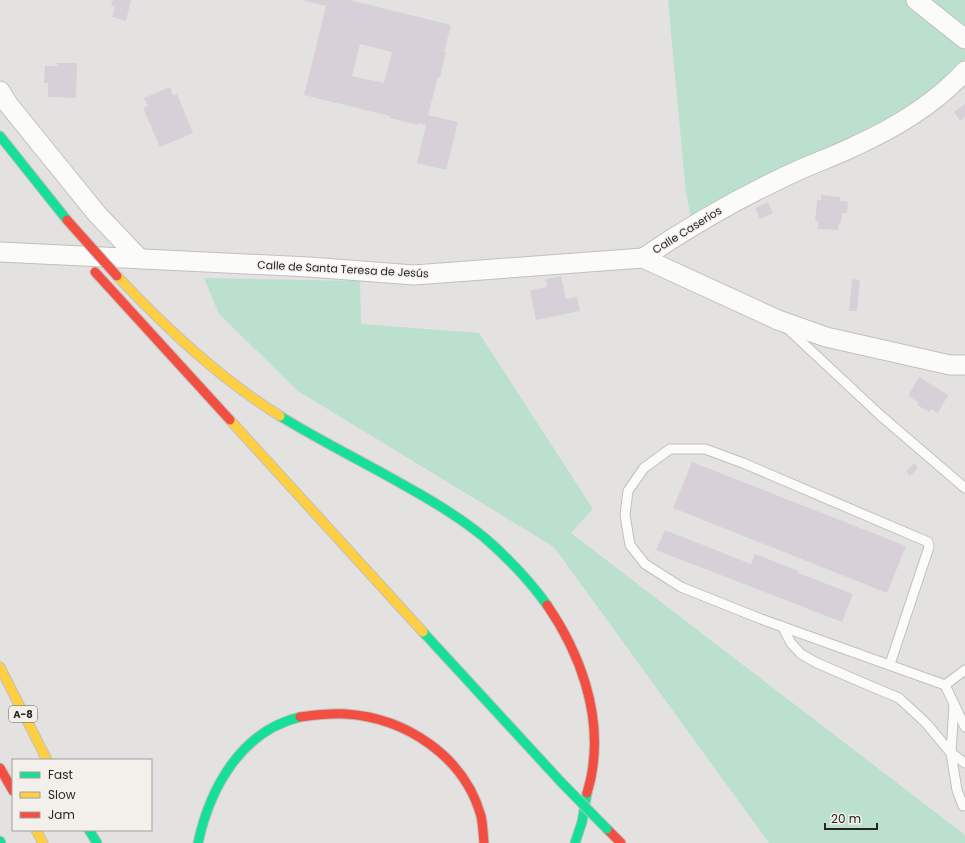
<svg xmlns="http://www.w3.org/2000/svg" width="965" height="843" viewBox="0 0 965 843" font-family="Poppins,sans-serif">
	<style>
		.green { fill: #bbe0cd }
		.building { fill: #d7d0d9; fill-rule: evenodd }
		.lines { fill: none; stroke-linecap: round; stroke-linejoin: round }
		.lane-casing { stroke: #c1c0be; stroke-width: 11 }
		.street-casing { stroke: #c1c0be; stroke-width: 21 }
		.fast-casing { stroke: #c1c0be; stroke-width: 11 }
		.slow-casing { stroke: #c1c0be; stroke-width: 11 }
		.jam-casing { stroke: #c1c0be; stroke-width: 11 }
		.lane { stroke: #fbfbfa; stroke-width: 9 }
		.street { stroke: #fbfbfa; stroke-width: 19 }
		.fast { stroke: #16e098; stroke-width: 9 }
		.slow { stroke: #ffcf43; stroke-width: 9 }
		.jam { stroke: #f24e42; stroke-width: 9 }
		.fast-bridge-casing { stroke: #c1c0be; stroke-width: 11; stroke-linecap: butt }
		.jam-bridge-casing { stroke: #c1c0be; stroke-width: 11; stroke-linecap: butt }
		.fast-bridge { stroke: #16e098; stroke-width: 9 }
		.jam-bridge { stroke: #f24e42; stroke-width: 9 }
		.labels { text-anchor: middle; stroke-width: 3; stroke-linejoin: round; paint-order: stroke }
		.shield { fill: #f3f0eb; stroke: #64625f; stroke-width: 1 }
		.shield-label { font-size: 10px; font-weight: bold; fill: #262523 }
		.street-label { font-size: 11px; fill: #262523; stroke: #f3f0eb }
	</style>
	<rect width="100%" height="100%" fill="#e4e2e0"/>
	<g class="green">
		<polygon points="668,0 907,0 963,44 965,48 965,65 913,110 691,218 686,193"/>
		<polygon points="928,0 965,0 965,30"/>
		<polygon points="204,278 360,281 361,324 479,333 593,509 571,533 965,835 965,843 769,843 554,547 298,391 219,314"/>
	</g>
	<g class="building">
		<polygon points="113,0 131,0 126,21 112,17 115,7 111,6"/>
		<path d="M 302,0 L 349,0 L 451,25 L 444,52 L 446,52 L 440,77 L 438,77 L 428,115 L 458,122 L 446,170 L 417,163 L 426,125 L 418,123 L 418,125 L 390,118 L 390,116 L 304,95 L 326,6 ZM 360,44 L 392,52 L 384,83 L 352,76 Z"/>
		<polygon points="57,63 77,63 76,98 48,97 48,83 44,83 45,66 57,66"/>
		<polygon points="170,87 173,96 177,94 193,133 160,147 143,108 148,106 144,98"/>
		<polygon points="965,104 965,117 960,121 954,112"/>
		<polygon points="821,195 840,197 840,201 848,202 847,213 842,213 841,223 839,223 838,230 818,229 818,221 815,221 817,200 821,200"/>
		<polygon points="768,202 773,213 760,219 755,208"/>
		<polygon points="561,276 566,299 577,297 580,311 536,320 530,290 547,287 546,279"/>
		<polygon points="852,279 860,280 857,311 849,311"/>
		<polygon points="919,377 948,395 938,413 931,409 929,412 917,405 918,402 908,396"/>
		<polygon points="692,462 906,546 887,593 673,508"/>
		<polygon points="914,463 918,468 910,476 906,471"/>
		<polygon points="665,530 751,564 755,554 799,571 798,573 853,594 842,622 656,550"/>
	</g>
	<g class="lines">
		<defs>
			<g id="lane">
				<polyline points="788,329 880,415 965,488"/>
				<polyline points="782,626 791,643 801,654 817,663 868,685 899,698 926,723 951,753 965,763"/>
				<polyline points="890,664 929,547 928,542 743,463 705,449 670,449 644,468 628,491 625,515 630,545 645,564 681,587 761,619 945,685 965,727"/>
				<polyline points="945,685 965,670"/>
				<polyline points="954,705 951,753 957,790 963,806"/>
			</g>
			<g id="street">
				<polyline points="916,0 965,39"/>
				<polyline points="0,91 8,104 97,214 139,258"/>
				<polyline points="0,252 309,267 414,275 643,258 778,320 826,337 950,365 965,365"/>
				<path d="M 643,258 C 693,224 744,195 799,170 C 817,162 837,155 855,146 C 895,128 935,104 965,71"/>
			</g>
			<g id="fast">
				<polyline points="0,136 67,220"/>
				<path d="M 280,416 C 322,442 366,463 409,488 C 436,503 462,519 485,538 C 508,558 529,580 547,605"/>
				<polyline points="423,632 561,782"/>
				<polyline points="89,830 97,843"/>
				<polyline points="0,841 1,843"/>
				<path d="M 198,843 C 210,788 241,731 300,717"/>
				<polyline points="575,843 582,822 587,793"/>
			</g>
			<g id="slow">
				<path d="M 117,276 C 166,328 219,378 280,416"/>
				<polyline points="230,420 423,632"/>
				<polyline points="0,667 47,760"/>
				<polyline points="36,830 43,843"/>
			</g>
			<g id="jam">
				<polyline points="95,272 230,420"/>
				<path d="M 547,605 C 580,653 602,713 592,772 C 591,779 589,786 587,793"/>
				<path d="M 300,717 C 315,715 330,713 346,714 C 406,718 464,756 481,816 C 483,825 483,834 484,843"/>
				<polyline points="0,768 13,791"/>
				<polyline points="607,829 621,843"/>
			</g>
		</defs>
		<use href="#lane" class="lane-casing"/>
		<use href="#street" class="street-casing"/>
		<use href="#fast" class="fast-casing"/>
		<use href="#slow" class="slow-casing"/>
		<use href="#jam" class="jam-casing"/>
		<use href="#lane" class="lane"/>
		<use href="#street" class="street"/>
		<use href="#fast" class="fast"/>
		<use href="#slow" class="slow"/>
		<use href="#jam" class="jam"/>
		<defs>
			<polyline id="fast-bridge" points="561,782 607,829"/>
			<polyline id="jam-bridge" points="67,220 117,276"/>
		</defs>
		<use href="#fast-bridge" class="fast-bridge-casing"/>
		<use href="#jam-bridge" class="jam-bridge-casing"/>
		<use href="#fast-bridge" class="fast-bridge"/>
		<use href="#jam-bridge" class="jam-bridge"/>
	</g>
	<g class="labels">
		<rect class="shield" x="9" y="706" width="28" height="16" rx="3"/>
		<g class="shield-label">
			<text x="23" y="718">A-8</text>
		</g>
		<g class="street-label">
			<text transform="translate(687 230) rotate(-32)" y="4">Calle Caserios</text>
			<text transform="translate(343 269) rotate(3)" y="4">Calle de Santa Teresa de Jesús</text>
		</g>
	</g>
	<rect x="12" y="759" width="140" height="72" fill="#f3f0eb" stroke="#a19f9b"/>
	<rect x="20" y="772" width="20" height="6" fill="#16e098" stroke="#a19f9b"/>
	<text x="48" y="779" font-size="12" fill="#262523">Fast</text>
	<rect x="20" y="792" width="20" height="6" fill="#ffcf43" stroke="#a19f9b"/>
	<text x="48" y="799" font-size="12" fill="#262523">Slow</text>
	<rect x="20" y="812" width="20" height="6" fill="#f24e42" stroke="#a19f9b"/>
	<text x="48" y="819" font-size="12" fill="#262523">Jam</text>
	<path d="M825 823v6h52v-6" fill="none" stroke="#262523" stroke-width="2"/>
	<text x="831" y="823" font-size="12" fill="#262523" stroke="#f3f0eb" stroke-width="3" paint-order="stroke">20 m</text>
</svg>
